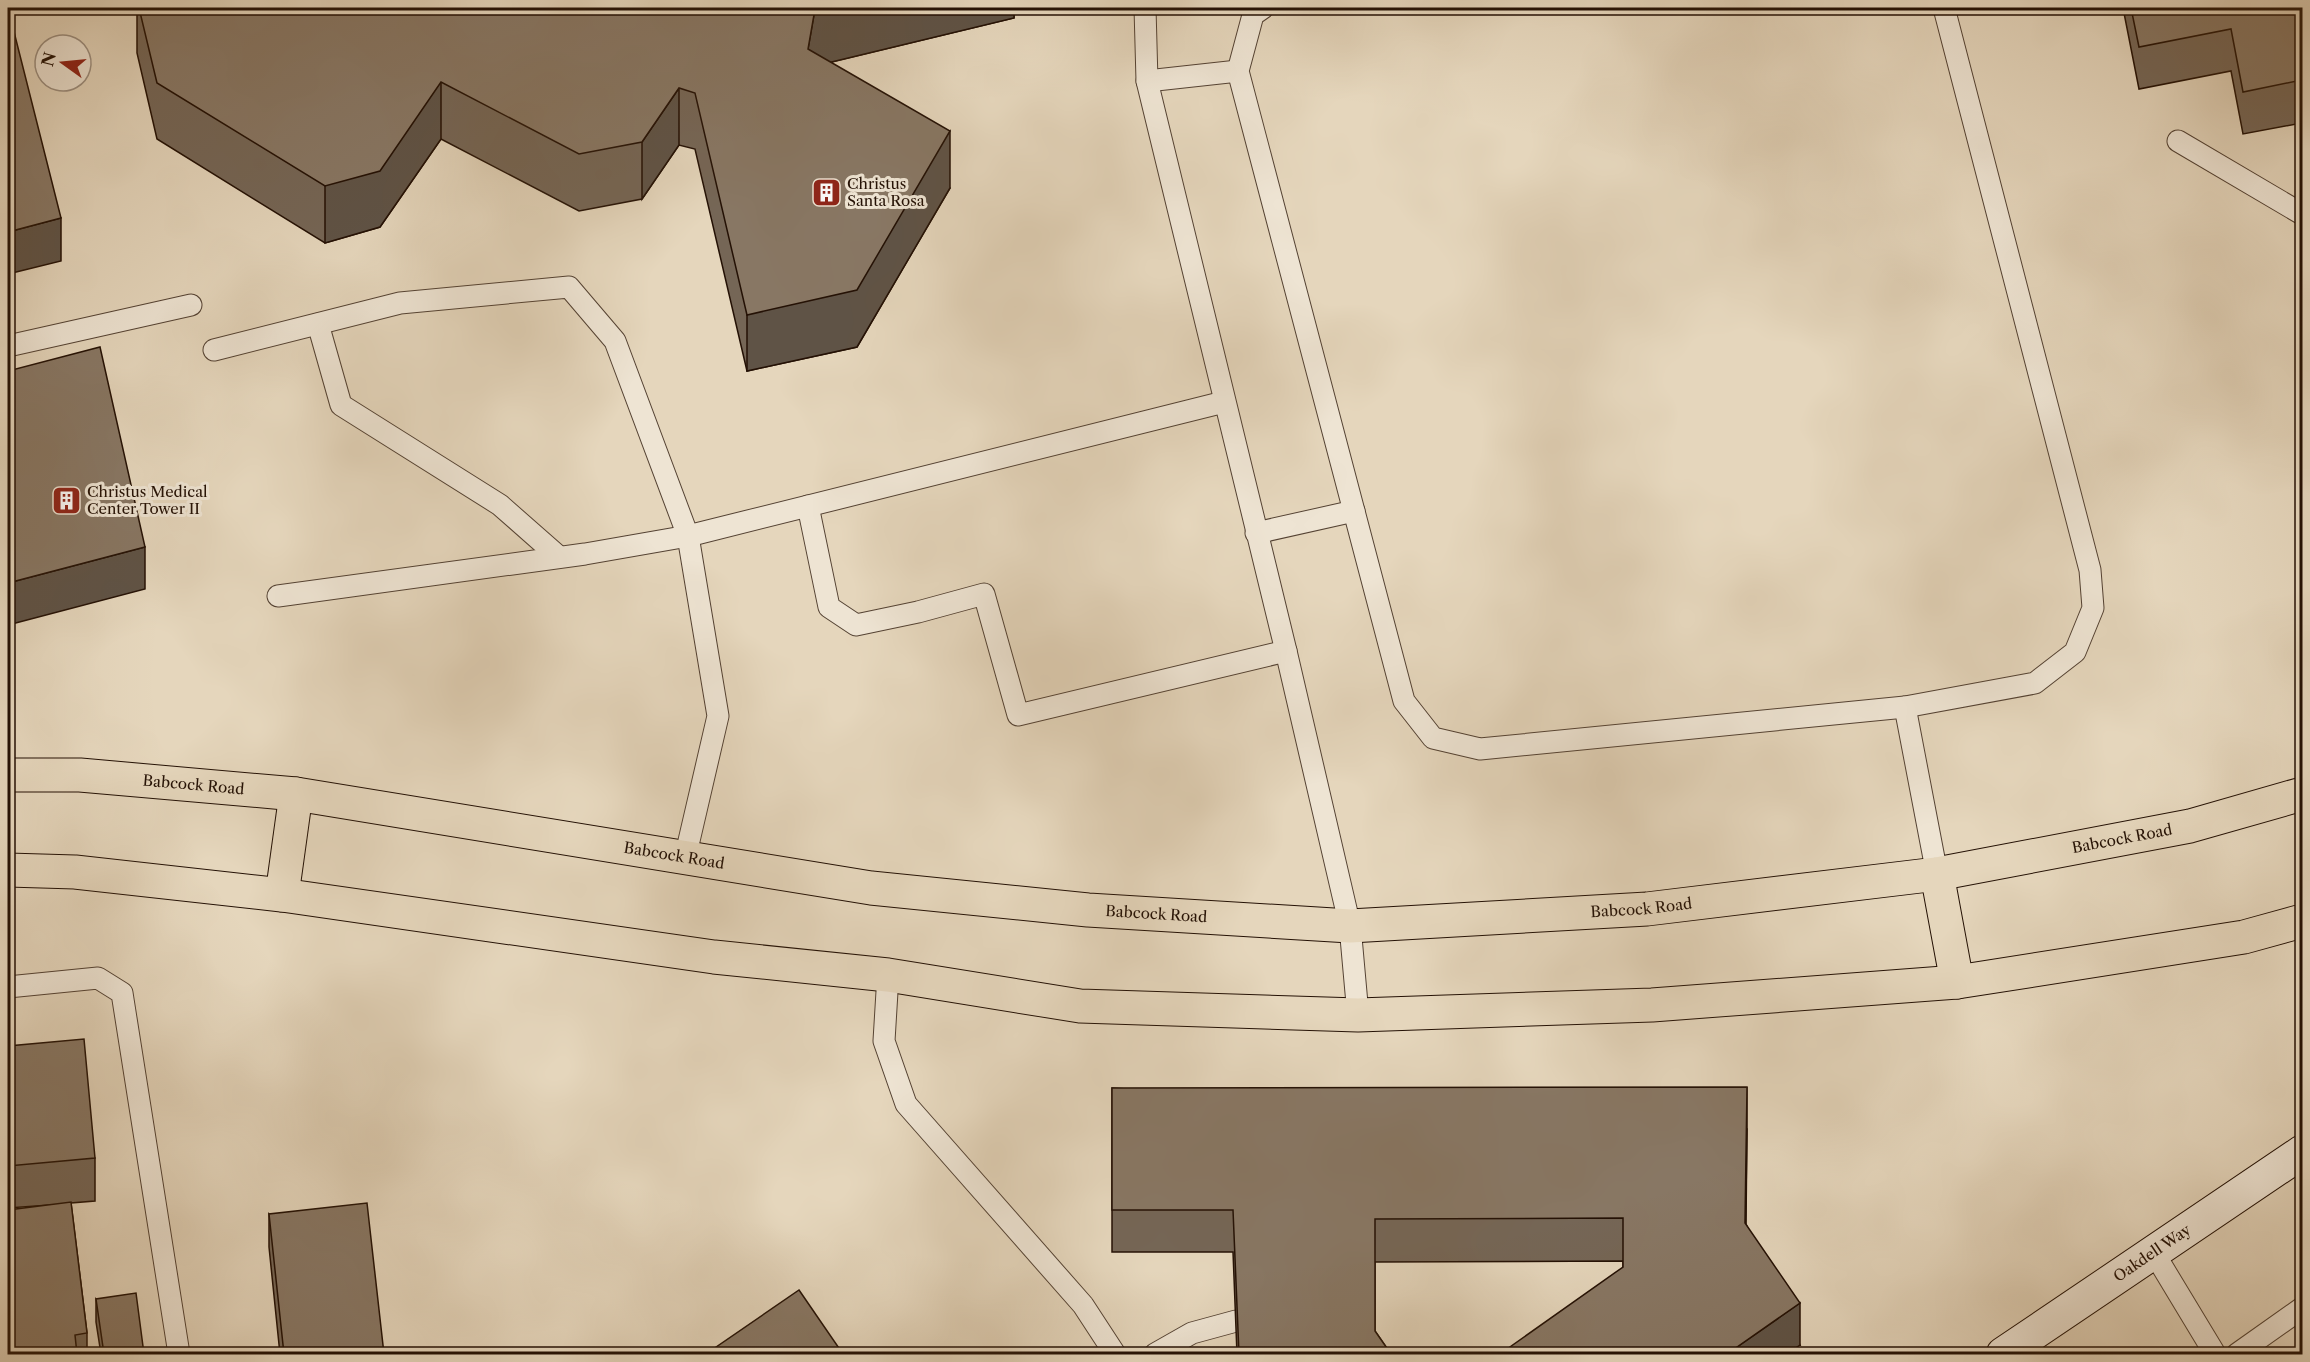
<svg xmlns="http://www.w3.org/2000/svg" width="2310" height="1362" viewBox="0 0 2310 1362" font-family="'Libre Caslon Text',serif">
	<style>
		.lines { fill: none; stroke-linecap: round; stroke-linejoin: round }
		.lane-casing { stroke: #544233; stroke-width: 23 }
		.secondary-casing { stroke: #241105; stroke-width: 35 }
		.primary-casing { stroke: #241105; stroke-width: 35 }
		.lane { stroke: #eee4d3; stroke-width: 21 }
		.secondary { stroke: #eee4d3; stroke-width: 33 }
		.primary { stroke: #e5d6bc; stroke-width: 33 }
		.wall { fill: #756656; stroke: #241105; stroke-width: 1.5 }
		.shaded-wall { fill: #5f5346; stroke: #241105; stroke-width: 1.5 }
		.building { fill: #887764; stroke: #241105; stroke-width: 1.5 }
		.labels { text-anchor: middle; stroke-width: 6; stroke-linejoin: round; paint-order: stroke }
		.poi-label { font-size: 15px; fill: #241105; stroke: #eee4d3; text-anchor: start }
		.street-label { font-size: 15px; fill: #241105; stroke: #eee4d3 }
	</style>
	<rect width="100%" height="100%" fill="#e5d6bc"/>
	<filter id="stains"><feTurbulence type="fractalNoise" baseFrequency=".00333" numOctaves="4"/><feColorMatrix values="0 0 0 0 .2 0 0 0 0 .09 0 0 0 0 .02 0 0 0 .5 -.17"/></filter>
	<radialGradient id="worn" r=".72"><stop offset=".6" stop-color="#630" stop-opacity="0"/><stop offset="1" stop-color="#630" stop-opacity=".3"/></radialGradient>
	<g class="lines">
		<defs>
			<g id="lane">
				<polyline points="1145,8 1147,81 1286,651 1350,926 1358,1015"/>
				<polyline points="1263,8 1253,15 1238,71 1404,701 1433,738 1480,749 1905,707 2035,683 2075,652 2093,608 2090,570 1944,8"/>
				<polyline points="1147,81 1238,71"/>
				<polyline points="2178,141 2302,214"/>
				<polyline points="318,324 341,405 500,505 559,557"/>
				<polyline points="8,346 191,305"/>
				<polyline points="214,350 400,303 569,287 615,341 688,536 718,716 685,858"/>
				<polyline points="808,506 829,607 856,625 918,612 984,594 1018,715 1286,651"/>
				<polyline points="1256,533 1354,511"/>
				<polyline points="278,596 585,554 688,536 1224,402"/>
				<polyline points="1905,707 1937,874"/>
				<polyline points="888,975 884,1041 906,1104 1083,1305 1115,1354"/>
				<polyline points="8,987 98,978 122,993 179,1354"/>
				<polyline points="2154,1253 2215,1354"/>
				<polyline points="1155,1354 1192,1333 1236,1321"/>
				<polyline points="2237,1354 2302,1308"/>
			</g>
			<g id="secondary">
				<path id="s1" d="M 2003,1354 L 2302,1152"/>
			</g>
			<g id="primary">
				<path id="s2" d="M 8,775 L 80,775 L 296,794 L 871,888 L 1088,910 L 1350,926 L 1647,909 L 1937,874 L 2190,826 L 2302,794"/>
				<polyline points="8,870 75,872 282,895 714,957 888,975 1080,1006 1358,1015 1652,1005 1957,982 2244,937 2302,921"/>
				<polyline points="1937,874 1957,982"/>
				<polyline points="282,895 296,794"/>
			</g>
		</defs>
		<use href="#lane" class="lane-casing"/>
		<use href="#secondary" class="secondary-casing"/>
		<use href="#primary" class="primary-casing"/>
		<use href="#lane" class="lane"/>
		<use href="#secondary" class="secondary"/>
		<use href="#primary" class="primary"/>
	</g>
	<g class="wall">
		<polygon points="137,8 1014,8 1014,18 831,62 950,188 857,347 747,371 695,149 679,145 642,199 579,211 441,139 380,227 325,243 157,139 137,53"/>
		<polygon points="2123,8 2302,8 2302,123 2243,134 2231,71 2139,89"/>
		<polygon points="8,1046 95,1158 95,1201 71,1203 87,1333 87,1354 8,1354 49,1205 8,1208"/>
		<polygon points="1112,1088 1747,1129 1746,1224 1800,1345 1623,1267 1623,1261 1375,1262 1375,1331 1391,1354 1237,1354 1233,1252 1112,1252"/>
		<polygon points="269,1214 384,1354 280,1354 269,1247"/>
		<polygon points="96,1299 144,1354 101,1354 96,1322"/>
	</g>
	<g class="shaded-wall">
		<polygon points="822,8 1014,8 1014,18 815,66 808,49 815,9"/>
		<polygon points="441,82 441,139 380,227 325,243 325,186"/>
		<polygon points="679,88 679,145 642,199 642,142"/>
		<polygon points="950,131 950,188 857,347 747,371 747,315"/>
		<polygon points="61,218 61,261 8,274 8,232"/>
		<polygon points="145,547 145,589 8,625 8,583"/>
		<polygon points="1747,1087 1747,1129 1745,1265 1745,1223"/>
		<polygon points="1800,1303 1800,1345 1787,1354 1727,1354"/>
	</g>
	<g class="building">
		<polygon points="8,8 61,218 8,232"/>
		<polygon points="139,8 822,8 815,9 808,49 950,131 857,290 747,315 695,93 679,88 642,142 579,154 441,82 380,171 325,186 157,83"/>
		<polygon points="2131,8 2302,8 2302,80 2243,92 2231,29 2139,47"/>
		<polygon points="100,347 145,547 8,583 8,371"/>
		<polygon points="84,1039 95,1158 8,1166 8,1046"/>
		<polygon points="1747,1087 1745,1223 1800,1303 1727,1354 1500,1354 1623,1267 1623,1218 1375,1219 1375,1331 1391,1354 1239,1354 1233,1210 1112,1210 1112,1088"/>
		<polygon points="71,1202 87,1333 75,1335 77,1354 8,1354 8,1210"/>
		<polygon points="367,1203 384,1354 284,1354 269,1214"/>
		<polygon points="799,1290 843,1354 706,1354"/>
		<polygon points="136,1293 144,1354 104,1354 96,1299"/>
	</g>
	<defs>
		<symbol id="building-square" viewBox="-11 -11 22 22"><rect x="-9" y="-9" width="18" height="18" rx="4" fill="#8f2418" stroke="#eee4d3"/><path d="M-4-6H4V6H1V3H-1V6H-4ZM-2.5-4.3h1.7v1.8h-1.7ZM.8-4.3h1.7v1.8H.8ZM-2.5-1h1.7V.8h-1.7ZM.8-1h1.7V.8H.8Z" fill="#fff"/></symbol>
	</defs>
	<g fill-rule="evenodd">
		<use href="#building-square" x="810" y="176" width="33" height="33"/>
		<use href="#building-square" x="50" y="484" width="33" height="33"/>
	</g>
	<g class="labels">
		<g class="poi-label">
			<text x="847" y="189">Christus<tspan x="847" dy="17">Santa Rosa</tspan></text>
			<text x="87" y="497">Christus Medical<tspan x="87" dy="17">Center Tower II</tspan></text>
		</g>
		<g class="street-label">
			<text dy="5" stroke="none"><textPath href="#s2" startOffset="186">Babcock Road</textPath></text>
			<text dy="5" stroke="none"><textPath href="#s2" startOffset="2130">Babcock Road</textPath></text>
			<text dy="5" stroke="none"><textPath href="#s2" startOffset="672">Babcock Road</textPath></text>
			<text dy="5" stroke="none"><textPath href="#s2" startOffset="1644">Babcock Road</textPath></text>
			<text dy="5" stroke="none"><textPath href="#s2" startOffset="1158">Babcock Road</textPath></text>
			<text dy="5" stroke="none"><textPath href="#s1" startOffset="180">Oakdell Way</textPath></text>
		</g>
	</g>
	<rect width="2310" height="1362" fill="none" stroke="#e5d6bc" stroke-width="30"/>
	<rect x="9" y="9" width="2292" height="1344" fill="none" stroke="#241105" stroke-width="3"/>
	<rect x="15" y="15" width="2280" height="1332" fill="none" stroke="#241105" stroke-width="1.5"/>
	<g transform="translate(63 63) rotate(285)"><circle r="28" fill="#eee4d3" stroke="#9d9081" stroke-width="1.5"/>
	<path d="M0-4.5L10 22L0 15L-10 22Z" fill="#8f2418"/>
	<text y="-9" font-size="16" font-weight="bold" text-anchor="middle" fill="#241105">N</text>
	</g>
	<rect width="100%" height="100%" filter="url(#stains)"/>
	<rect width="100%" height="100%" fill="url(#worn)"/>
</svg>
